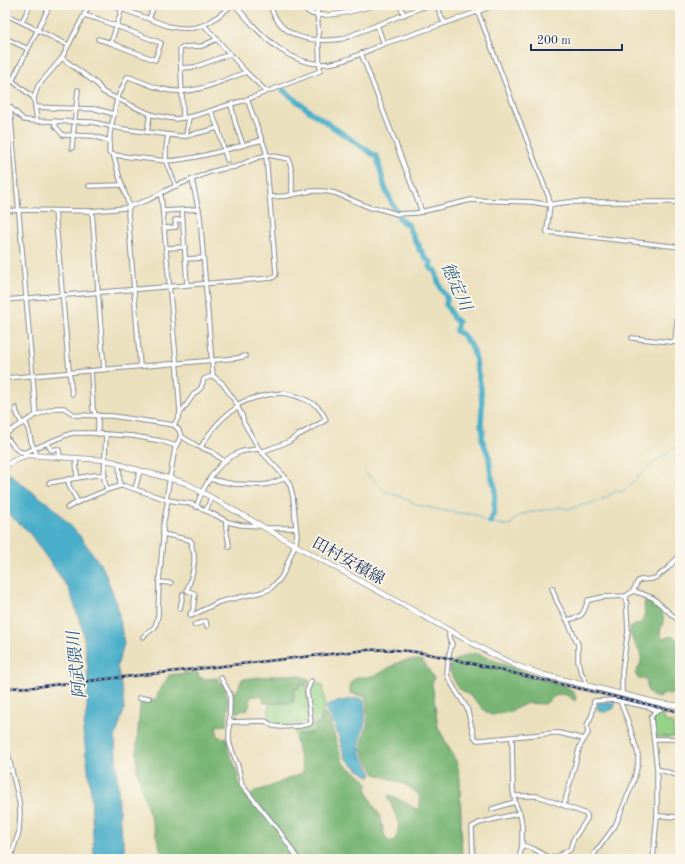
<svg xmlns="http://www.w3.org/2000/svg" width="685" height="864" viewBox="0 0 685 864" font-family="'Old Standard TT','Noto Serif JP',serif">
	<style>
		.green { fill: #96d388; stroke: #588173 }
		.forest { fill: #78b574; stroke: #4a7269 }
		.water { fill: #49aec9; stroke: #326e94 }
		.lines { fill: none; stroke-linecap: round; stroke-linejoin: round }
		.stream { stroke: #49aec9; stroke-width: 1 }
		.river { stroke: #49aec9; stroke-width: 5.5 }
		.minor-casing { stroke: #83888e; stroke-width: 5.5 }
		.major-casing { stroke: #83888e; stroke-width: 6 }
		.minor { stroke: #fff; stroke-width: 3.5 }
		.major { stroke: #fff; stroke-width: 4.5 }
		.rail-casing { stroke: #1b2f5e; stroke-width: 2.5 }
		.rail { stroke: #fbf7ec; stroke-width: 1; stroke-dasharray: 3; stroke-linecap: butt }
		.labels { text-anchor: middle; stroke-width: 3.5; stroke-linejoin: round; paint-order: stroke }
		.street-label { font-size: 16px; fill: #1b2f5e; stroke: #fbf7ec }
		.water-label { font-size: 17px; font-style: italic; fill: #2b5b83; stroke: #fbf7ec }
	</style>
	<rect width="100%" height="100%" fill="#fbf7ec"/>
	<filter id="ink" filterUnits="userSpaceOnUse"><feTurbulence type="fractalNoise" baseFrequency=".025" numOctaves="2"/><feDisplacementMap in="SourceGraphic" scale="8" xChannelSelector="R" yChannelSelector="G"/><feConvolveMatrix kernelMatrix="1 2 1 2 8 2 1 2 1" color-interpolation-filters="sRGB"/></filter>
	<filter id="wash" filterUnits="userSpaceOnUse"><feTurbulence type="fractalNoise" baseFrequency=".012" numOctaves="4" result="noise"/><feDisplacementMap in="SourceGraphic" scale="16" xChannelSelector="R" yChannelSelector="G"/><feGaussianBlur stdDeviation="0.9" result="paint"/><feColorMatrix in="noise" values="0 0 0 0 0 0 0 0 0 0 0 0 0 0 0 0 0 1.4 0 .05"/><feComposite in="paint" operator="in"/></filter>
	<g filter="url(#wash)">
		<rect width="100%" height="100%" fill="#ebe0bd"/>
		<g class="green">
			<polygon points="312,683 319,683 323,686 325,704 322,712 320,722 314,724 309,695 309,687"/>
			<polygon points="300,685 307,685 306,689 310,722 279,725 269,721 269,704 291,703 294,702 294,690 300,688"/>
			<polygon points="661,712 665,721 673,723 674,737 656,737 655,736 653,717 655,714"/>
			<polygon points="312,725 313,726 313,729 312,732 295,735 293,727 307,726"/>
		</g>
		<g class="forest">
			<path d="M 646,599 C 651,600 653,602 657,606 C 672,622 655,628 662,639 L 671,636 L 677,639 L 680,638 L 680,693 L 662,695 L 660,698 C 645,695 649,691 646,679 L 639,679 L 635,674 C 637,670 640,666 641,662 C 644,651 629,642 630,628 L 636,624 L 642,623 L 645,612 L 644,605 Z"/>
			<path d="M 475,653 L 519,670 L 565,686 L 573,691 L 576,698 L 575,701 C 561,690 558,693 545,704 L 527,703 L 509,712 L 491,715 L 485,711 L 478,703 L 472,697 L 464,692 L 457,686 L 454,680 L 449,669 C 452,658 466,655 475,653 Z"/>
			<path d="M 409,660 L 422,660 L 434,678 L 432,683 L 438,727 L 457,763 L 460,779 L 462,859 L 162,859 L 161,851 L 140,783 L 137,769 L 137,743 L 140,704 L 142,701 L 156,700 L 159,690 L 163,686 L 169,675 L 194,672 L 198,673 L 199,677 L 204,679 L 217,678 C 231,696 228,704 227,725 L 216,726 L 218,737 L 227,738 L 228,749 L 235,766 L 241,789 L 248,798 L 256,791 L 269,787 L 302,773 L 303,770 L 295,738 L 298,735 L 313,733 L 315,729 L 314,726 L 316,725 L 320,724 L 322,719 L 322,714 L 325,713 L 329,718 L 343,763 L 365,779 L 368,784 L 366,788 L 373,805 L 380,816 L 385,837 L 389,841 L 394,841 L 397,836 L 399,824 L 388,796 L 389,795 L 404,802 L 414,808 L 419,809 C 420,805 421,800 419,796 C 414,786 386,777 375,774 C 371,767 365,760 363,752 C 360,742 365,734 367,725 C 368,721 367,700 365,697 C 363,695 354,695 350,693 L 350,683 L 357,677 L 366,677 L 377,675 L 397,663 Z"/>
			<polygon points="281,675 299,675 310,680 310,682 307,684 299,684 298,688 293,689 293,702 290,703 264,703 262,695 250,697 249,707 246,711 240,710 239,712 233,712 233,693 239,687 242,679"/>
		</g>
		<g class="water">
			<polygon points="5,469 19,482 53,507 79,535 103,568 117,604 124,644 117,666 123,695 124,710 115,738 120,825 125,851 125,859 94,859 91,792 83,731 87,709 88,670 83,631 69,589 28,531 5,511"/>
			<path d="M 357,698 L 362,699 L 364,701 C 365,708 366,719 364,726 C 362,734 359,741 360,750 C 362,760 370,767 372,775 L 370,777 L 361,771 L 348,761 L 345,758 L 340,740 L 332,719 L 325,709 L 327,706 L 332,703 Z"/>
			<path d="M 598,702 L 610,702 L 615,703 L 615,705 L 613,709 C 607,712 601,714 597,708 Z"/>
		</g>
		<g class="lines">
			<g class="stream">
				<polyline points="679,339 680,334"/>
				<path d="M 364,472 L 373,479 L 386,492 L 403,497 L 418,505 L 439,510 L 460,513 L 476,515 L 485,521 L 502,525 L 508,525 L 511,524 L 518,516 L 527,513 L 561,507 L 568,509 L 572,508 C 583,505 596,503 607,497 C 612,493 614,490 621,492 L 631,484 L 635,480 L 657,460 L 680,444"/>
			</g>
			<path class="river" d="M 283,90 L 311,112 L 377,157 L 385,188 L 390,199 L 394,207 L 398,212 L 399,218 L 404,223 L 408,224 L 410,231 L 412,233 L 413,236 C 415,239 415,244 419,245 L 419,250 L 422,251 C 424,257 426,260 431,262 L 430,266 L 432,269 L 436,271 L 437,278 L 438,281 L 441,289 L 447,298 L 446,305 L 450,311 L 453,318 L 458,322 L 456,331 L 463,335 L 466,340 L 471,345 L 476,360 L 477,369 L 481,388 L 482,407 L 481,425 L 483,431 L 482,439 L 489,457 L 491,475 L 495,487 L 494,512 L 490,522"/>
		</g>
	</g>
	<g filter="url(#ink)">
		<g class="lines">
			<defs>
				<g id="minor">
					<polyline points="89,5 62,58 38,86 34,98 37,121 92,122 123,129 179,136 186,136 218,128"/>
					<path d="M 111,5 L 168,26 C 198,33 210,24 232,5"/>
					<path d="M 235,5 C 261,35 293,73 338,62 C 355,58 370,49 386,43 C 423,31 459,19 495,5"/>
					<path d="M 270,5 C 280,39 311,43 342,39 L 420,8 L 431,5"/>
					<path d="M 299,5 C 303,9 308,12 312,14 C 329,18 359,10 375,5"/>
					<polyline points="400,5 404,15"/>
					<polyline points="437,5 442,19 446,23"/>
					<polyline points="478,12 549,198 550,205 547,230 547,232 680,247"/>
					<polyline points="84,15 98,19 161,43 155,60 111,43"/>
					<polyline points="11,17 68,45"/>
					<polyline points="149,19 154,5"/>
					<polyline points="22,22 30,5"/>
					<path d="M 204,25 L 246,72 C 219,82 191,97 162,89 C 150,86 140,81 129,77 L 127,77 L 117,99 L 110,133 L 109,153 L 114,155 L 166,161 C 199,159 231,148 262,140"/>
					<polyline points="377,25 384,44"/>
					<polyline points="5,38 28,49"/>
					<polyline points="98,39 111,43 123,5"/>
					<polyline points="361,53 422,212"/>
					<polyline points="62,58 97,84 103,92 139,109 153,115 169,118 176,119 189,117 186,136"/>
					<polyline points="181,68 195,67 230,54"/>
					<polyline points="246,72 266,91"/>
					<polyline points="5,75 34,98"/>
					<polyline points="12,81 50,5"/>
					<polyline points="231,104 235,122 243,145"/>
					<polyline points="10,107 36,415 56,408 64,408 75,415 112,416 174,425 179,430 181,436 175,448 166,500"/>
					<polyline points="10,107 24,120 37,121"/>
					<polyline points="35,107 58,108 96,109 114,114"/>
					<polyline points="211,111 218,128 227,160"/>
					<path d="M 189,117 C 207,113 224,105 243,101 L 320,71 L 317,5"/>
					<polyline points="183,118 180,49 182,47 202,46 217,39"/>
					<polyline points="55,121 55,126 63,135 93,136 110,141"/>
					<polyline points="147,132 150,114"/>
					<polyline points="168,135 166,148 166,162 176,186"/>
					<polyline points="72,148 73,136 78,90"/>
					<polyline points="114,155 114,157 120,179 127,199 129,206 128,214 140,366"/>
					<polyline points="192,180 200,216 213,376"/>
					<polyline points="89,186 122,185"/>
					<polyline points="161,194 177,370 180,413"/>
					<polyline points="270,197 286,196 311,191 324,191 335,193 371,208 377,208 397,214 416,213 471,200 532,202 550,205 553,204 569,202 680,202"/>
					<polyline points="182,210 187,284"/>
					<polyline points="5,211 19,210 92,211 125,208 148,200 171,188 210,172 226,168 235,167 259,157 268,155 289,159 292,173 292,195"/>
					<polyline points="55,211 69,370 72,394"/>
					<polyline points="92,211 104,370"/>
					<polyline points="163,211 199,209"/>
					<polyline points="165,228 176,227 175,220 183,220"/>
					<polyline points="167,248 185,247"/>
					<polyline points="185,259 203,258"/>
					<polyline points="5,300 272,278 275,276 276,273 266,156 266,151 247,99"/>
					<polyline points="632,338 680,343"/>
					<polyline points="675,342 680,291"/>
					<polyline points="91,371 93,409 96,415"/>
					<polyline points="5,378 204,361 237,358 246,356"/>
					<path d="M 237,405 C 246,400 249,399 258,397 C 275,393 284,391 301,398 C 314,403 320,406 326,420 L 297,436 L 288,442 L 261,452"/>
					<polyline points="16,408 16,411 22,424"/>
					<path d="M 25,422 C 30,430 29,436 32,444 C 34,448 36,451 37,456"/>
					<polyline points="174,425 179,416 180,413 182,411 194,394 201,388 204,379 213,376 222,383 237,404 238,408 242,415 244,423 259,449 285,477 290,485 293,497 297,536 296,542 284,572 280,579 270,589 262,592 219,602 191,616"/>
					<polyline points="5,434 36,415"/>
					<polyline points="98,434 98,415"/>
					<polyline points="106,434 104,479 107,490 120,486 125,486 168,500 192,504 217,516 228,522 241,525 261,526"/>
					<polyline points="181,436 197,446 212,452 225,462"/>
					<path d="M 8,439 C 13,445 17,454 26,452 L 52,441 L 69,434 L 74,433 L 91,433 L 133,436 L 161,441 L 176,446"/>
					<polyline points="47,443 51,450 57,449 59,450 60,458"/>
					<path d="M 201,447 C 210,431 221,417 238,407"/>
					<polyline points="76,459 77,478 95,475 105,475"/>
					<polyline points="119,463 120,486"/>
					<polyline points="68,479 69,486 78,502"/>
					<polyline points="209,479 234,484 261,485 269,484 283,479 285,477"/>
					<polyline points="49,483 77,478"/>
					<polyline points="135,489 140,471"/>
					<path d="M 196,507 C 204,485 217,461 240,452 C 246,450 252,450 259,449"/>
					<polyline points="67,508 78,502 107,490"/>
					<polyline points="206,511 211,498"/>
					<path d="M 226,521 C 225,531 229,538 229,547"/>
					<polyline points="265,528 296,528"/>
					<path d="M 163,534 L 190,540 L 192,543 C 190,549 194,549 194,555 C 195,565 191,580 187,590 L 188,591 L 194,593 L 195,595 L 193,610 L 190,614"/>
					<polyline points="159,582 171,583"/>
					<polyline points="552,588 557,602 567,620 578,644 578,662 581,672 585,679 586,686"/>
					<polyline points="633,591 638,581 640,580 652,579 657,577 668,568 677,558 680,557"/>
					<polyline points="180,609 183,594"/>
					<path d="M 567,620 C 583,617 583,615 588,600 L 589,600 L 603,597 L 626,596 L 633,591 L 643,594 L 653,598 L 680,622"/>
					<polyline points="194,625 206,621 207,626"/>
					<polyline points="449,630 449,638 452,644 448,658 447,675 454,688 467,708 474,736 477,740 480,740 554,733 559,733 584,739"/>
					<polyline points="143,637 146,634 155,627 158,616 159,582 163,539 163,526 168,500"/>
					<polyline points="221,678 229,692 230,699 229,740 230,745 238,766 242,785 280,832 298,859"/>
					<polyline points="622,694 622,671 628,631 626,596"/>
					<polyline points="139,698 149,698"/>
					<polyline points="229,722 265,721 273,726 281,727 300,726 310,724 311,721 307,691 311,681"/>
					<polyline points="512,737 513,790 515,802 521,818 522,827 522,845 519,859"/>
					<polyline points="654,739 680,739"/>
					<polyline points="5,741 19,801 20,813 19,832 10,859"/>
					<polyline points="657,769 680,776"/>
					<polyline points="5,772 12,770"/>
					<polyline points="514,796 538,796 584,813 587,815 587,819 573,840 570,850 560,855 554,857 548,857 534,849 522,845"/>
					<polyline points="564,805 580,746 588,733 587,725 592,715 594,701 614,700 649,707 657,711"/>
					<polyline points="492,809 515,802"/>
					<polyline points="657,816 680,817"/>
					<polyline points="473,859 472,827 479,823 520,813"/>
					<polyline points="599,859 594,856 594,854 615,826 633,783 638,764 638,754 629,724 620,701"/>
					<path d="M 653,859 L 657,816 L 657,769 L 651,717 C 654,710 663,711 666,704"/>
				</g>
				<polyline id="major" points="5,466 17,459 28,455 105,460 115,462 127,467 186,483 295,545 492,654 517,666 544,675 658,703 680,706"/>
			</defs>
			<use href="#minor" class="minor-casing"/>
			<use href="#major" class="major-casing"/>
			<use href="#minor" class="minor"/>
			<use href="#major" class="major"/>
			<defs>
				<path id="rail" d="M 5,688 L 34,687 L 367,650 C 397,648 419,652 448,658 L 680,712"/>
			</defs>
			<use href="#rail" class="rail-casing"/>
			<use href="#rail" class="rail"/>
		</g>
	</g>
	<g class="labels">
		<g class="street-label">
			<text transform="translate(349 560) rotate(29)" y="6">田村安積線</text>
		</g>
		<g class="water-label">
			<text transform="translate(457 286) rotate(66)" y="6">徳定川</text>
			<text transform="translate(76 665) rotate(-96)" y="6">阿武隈川</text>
		</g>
	</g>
	<rect width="685" height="864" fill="none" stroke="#fbf7ec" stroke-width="20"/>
	<path d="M531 44v6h91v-6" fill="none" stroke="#1b2f5e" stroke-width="2"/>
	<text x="537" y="44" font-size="12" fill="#1b2f5e" stroke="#fbf7ec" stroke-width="3" paint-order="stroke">200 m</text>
</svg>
